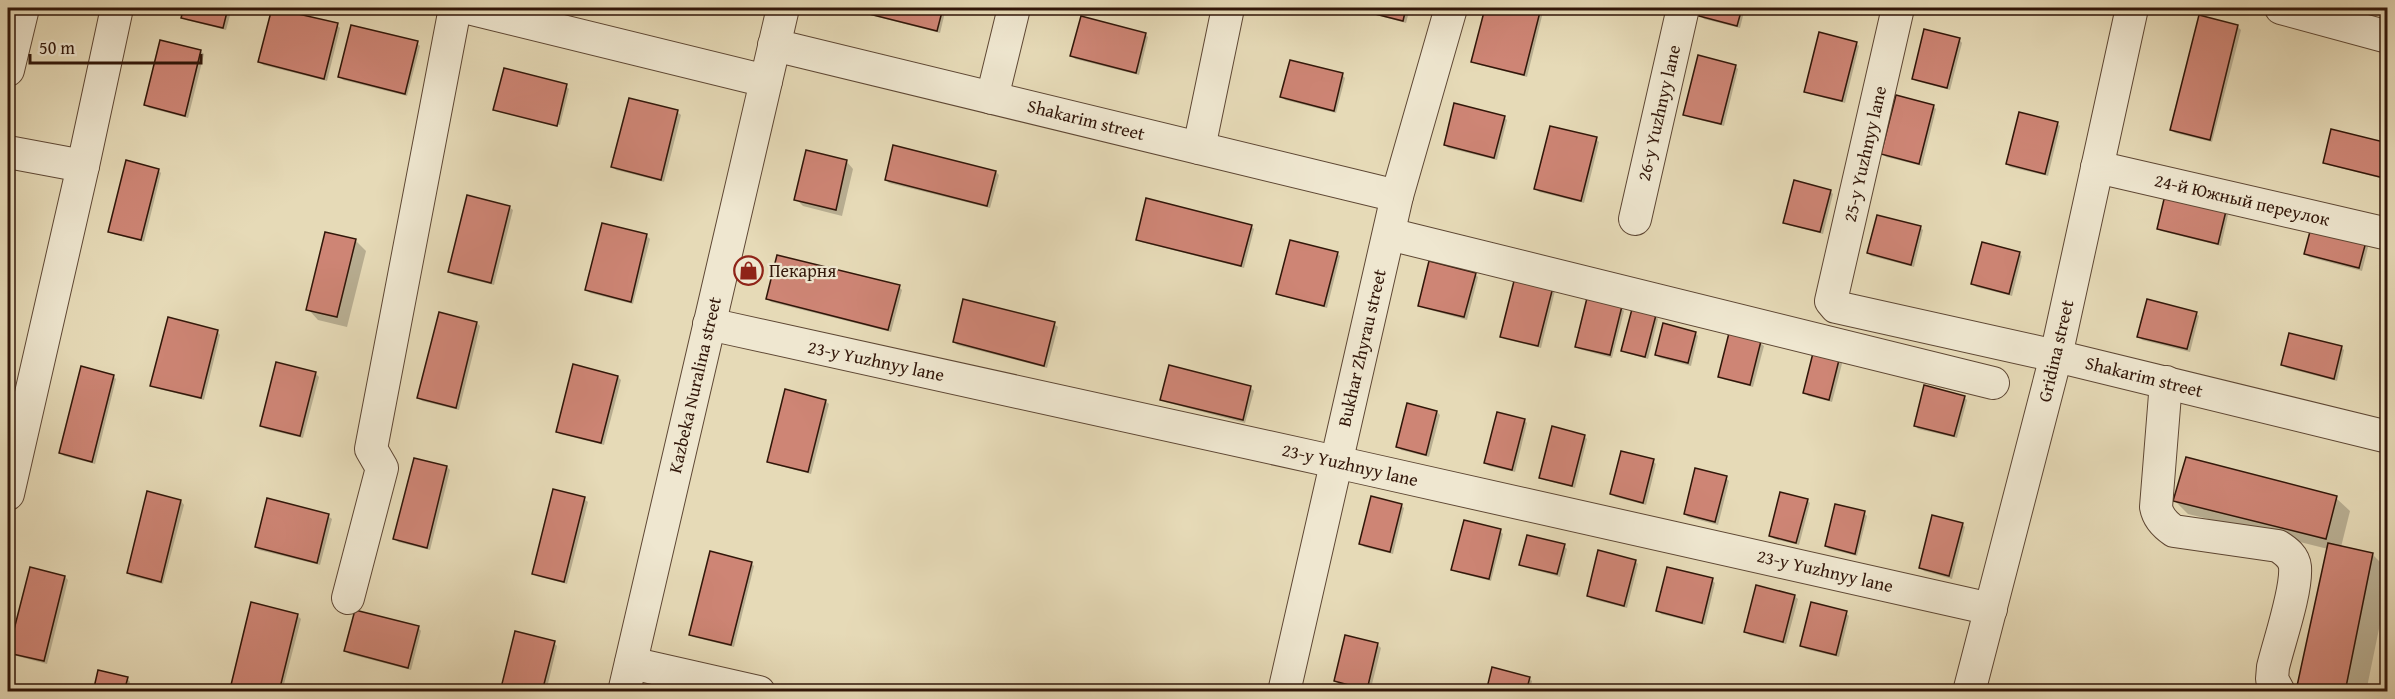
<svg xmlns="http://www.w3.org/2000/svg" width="2395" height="699" viewBox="0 0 2395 699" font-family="'Gentium Book Plus',serif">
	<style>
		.shadow { fill: #0003 }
		.building { fill: #ce8575; stroke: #311609; stroke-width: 1.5 }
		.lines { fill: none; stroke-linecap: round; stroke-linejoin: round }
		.minor-casing { stroke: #5e4734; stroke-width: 34 }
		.minor { stroke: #efe7d0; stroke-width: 32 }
		.labels { text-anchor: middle; stroke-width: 4.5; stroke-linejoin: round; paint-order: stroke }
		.street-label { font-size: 18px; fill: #311609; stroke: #efe7d0 }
		.poi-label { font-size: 18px; fill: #311609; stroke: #efe7d0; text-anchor: start }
	</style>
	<rect width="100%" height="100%" fill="#e6dab7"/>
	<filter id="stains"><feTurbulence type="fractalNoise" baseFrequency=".00333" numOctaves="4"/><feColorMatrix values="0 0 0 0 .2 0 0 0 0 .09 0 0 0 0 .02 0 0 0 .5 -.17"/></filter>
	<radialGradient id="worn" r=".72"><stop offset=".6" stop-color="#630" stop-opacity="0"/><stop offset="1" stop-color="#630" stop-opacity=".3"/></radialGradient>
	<g class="shadow">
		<polygon points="185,8 232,8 226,30 186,20 183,17"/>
		<polygon points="273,8 337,25 340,28 327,81 263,65 260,62"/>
		<polygon points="868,8 946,8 940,33 870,15 867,12"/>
		<polygon points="1374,8 1410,8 1406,23 1376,15 1373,12"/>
		<polygon points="1487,8 1544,8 1527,77 1476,64 1473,61"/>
		<polygon points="1703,8 1745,8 1740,28 1704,19 1701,16"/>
		<polygon points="2200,17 2238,27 2241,30 2212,142 2175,133 2171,130"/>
		<polygon points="1145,34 1148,37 1139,75 1075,59 1072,56"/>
		<polygon points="1959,39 1962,43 1950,90 1916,81 1913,78"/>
		<polygon points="417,43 420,46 407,96 343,80 340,77"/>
		<polygon points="1856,43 1859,46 1845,103 1809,94 1806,91"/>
		<polygon points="200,51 204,54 188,118 149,108 145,105"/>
		<polygon points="1735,66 1738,69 1724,126 1688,117 1685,114"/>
		<polygon points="1342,75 1345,78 1336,113 1285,100 1282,97"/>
		<polygon points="566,86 569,89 560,125 495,110"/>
		<polygon points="1933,106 1936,109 1922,166 1886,157 1883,154"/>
		<polygon points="677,112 681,115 664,182 616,170 613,167"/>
		<polygon points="1504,117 1507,120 1497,160 1448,148 1445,145"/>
		<polygon points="2057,123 2060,126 2048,176 2010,167 2007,164"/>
		<polygon points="1596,139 1599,142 1584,203 1539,192 1536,189"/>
		<polygon points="2388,145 2388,180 2328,165 2325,162"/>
		<polygon points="847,162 853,169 842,216 803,206 796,199"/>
		<polygon points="158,170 161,173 144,242 113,234 110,231"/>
		<polygon points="996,172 999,175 990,208 889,183 886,180"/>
		<polygon points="1830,191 1833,194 1823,234 1788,225 1785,222"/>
		<polygon points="509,207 513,210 494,285 453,275 450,272"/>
		<polygon points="2225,212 2228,215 2221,246 2161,231 2158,228"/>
		<polygon points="603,225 647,236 650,239 633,304 590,293 586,290"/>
		<polygon points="1251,226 1254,229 1244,268 1141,242 1138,239"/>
		<polygon points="1920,227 1923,230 1914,267 1871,256 1868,253"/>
		<polygon points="355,240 366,251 347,327 318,320 308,309"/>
		<polygon points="2369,243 2362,271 2309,257 2306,254"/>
		<polygon points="1337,253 1340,256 1327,308 1281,296 1278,293"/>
		<polygon points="2019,253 2022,256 2012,296 1976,287 1973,284"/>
		<polygon points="1475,274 1478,277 1467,320 1423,308 1420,305"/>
		<polygon points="899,287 902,290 891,332 771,302 768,299"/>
		<polygon points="1552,288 1555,291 1541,348 1504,339 1501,336"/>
		<polygon points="1621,308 1624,311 1612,358 1579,349 1576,346"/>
		<polygon points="2196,313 2199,316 2190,352 2142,340 2139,336"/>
		<polygon points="1655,316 1658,319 1648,359 1626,353 1623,350"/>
		<polygon points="477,323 480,326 459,410 422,401 419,398"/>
		<polygon points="1054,324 1058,327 1047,368 957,345 954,342"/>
		<polygon points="217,331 220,335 204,400 155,388 152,385"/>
		<polygon points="1695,333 1698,336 1691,366 1660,358 1656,355"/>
		<polygon points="1760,343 1764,346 1753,387 1723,379 1720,376"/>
		<polygon points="2341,347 2344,350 2337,381 2286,368 2283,365"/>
		<polygon points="1840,357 1843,360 1832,402 1808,396 1805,392"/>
		<polygon points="316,374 319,377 303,438 265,429 261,425"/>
		<polygon points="113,376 116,379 95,464 64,456 60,453"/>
		<polygon points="618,377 621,380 604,445 560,434 557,431"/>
		<polygon points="1250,387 1254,391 1245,423 1165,402 1162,399"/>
		<polygon points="1964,397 1967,400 1957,438 1918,429 1915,425"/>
		<polygon points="825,401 829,404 811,474 772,464 769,461"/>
		<polygon points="1408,405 1437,412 1440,415 1429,457 1401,450 1398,447"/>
		<polygon points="1524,420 1527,423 1515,472 1489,466 1485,463"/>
		<polygon points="1584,436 1587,439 1575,488 1544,480 1541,477"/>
		<polygon points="1653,461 1656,464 1646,505 1615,497 1612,494"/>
		<polygon points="447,467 450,470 430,550 398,542 395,539"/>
		<polygon points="1726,478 1729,481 1718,525 1688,517 1685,514"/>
		<polygon points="2336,498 2350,511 2341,547 2372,554 2388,570 2388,585 2366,692 2305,692 2299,686 2328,549 2188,514 2175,501"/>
		<polygon points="584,499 588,502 567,584 536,576 533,573"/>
		<polygon points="1807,500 1810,503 1799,545 1774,539 1771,536"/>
		<polygon points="181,501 184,505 163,584 131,576 128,573"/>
		<polygon points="1401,505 1404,508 1393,554 1364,547 1361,544"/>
		<polygon points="1864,513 1867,516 1857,556 1829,549 1826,546"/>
		<polygon points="328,516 332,519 320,565 259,550 256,547"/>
		<polygon points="1962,524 1965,527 1952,579 1924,571 1920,568"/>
		<polygon points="1500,531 1503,534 1491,581 1456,572 1453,569"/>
		<polygon points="1564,546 1567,549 1560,577 1524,567 1521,564"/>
		<polygon points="1635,561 1638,564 1627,608 1591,599 1588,595"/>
		<polygon points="751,563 754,566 734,647 693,637 690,634"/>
		<polygon points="65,577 68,580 47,664 13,655 10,652"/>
		<polygon points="1712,580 1715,583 1705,625 1661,614 1658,610"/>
		<polygon points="1794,596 1798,599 1786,644 1749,635 1746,632"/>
		<polygon points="253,604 298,616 301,619 282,692 251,692 235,688 232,684"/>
		<polygon points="1846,613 1849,616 1839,657 1805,649 1802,645"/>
		<polygon points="418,627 421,631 411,670 349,654 346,651"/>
		<polygon points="554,643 557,646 546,692 501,691"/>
		<polygon points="1378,645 1381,648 1370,692 1339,684 1336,681"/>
		<polygon points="127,678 130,682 128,692 94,692"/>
		<polygon points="1529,678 1532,681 1530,692 1488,692"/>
	</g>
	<g class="building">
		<polygon points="184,8 228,8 223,28 181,18"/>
		<polygon points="272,8 338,23 324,79 258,62"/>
		<polygon points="866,8 943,8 937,31 865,13"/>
		<polygon points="1373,8 1406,8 1403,21 1371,13"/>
		<polygon points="1485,8 1541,8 1524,75 1471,62"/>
		<polygon points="1702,8 1742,8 1737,26 1699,16"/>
		<polygon points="2199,15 2238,25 2210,140 2170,130"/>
		<polygon points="1081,16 1146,33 1136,73 1070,56"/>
		<polygon points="351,25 418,41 405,94 338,77"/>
		<polygon points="1924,29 1960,38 1947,88 1912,79"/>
		<polygon points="1819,32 1857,42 1842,101 1804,92"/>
		<polygon points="160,40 201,50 185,116 144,105"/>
		<polygon points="1698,55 1736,65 1721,124 1683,115"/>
		<polygon points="1290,60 1343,73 1334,111 1280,97"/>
		<polygon points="504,68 567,84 557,126 493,110"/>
		<polygon points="1896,95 1934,105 1919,164 1881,154"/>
		<polygon points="629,98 678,110 661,180 611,167"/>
		<polygon points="1454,103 1505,116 1494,158 1444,145"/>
		<polygon points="2019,112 2058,122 2045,174 2006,164"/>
		<polygon points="1550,126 1597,137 1581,201 1534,189"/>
		<polygon points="2331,129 2388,143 2388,179 2323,163"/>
		<polygon points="893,145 996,171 987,206 885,180"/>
		<polygon points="806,150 847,160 836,210 794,200"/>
		<polygon points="126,160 159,169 141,240 108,232"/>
		<polygon points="1794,180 1831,190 1820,232 1783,223"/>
		<polygon points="467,195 510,206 491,283 448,272"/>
		<polygon points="2165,195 2226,211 2218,244 2157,229"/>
		<polygon points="1146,198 1252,225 1241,266 1136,240"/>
		<polygon points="1877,215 1921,226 1911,265 1867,253"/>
		<polygon points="602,223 647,234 631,302 585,290"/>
		<polygon points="2312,224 2367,238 2359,268 2304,254"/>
		<polygon points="325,232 356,239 337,317 306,310"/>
		<polygon points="1290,240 1338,252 1324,306 1276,294"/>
		<polygon points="1982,242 2020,252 2009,294 1971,284"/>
		<polygon points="777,255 900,285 888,330 766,299"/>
		<polygon points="1429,261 1476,273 1464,317 1418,306"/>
		<polygon points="1515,277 1553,287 1538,346 1500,337"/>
		<polygon points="1587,298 1622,306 1610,355 1575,347"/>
		<polygon points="963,299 1055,322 1044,366 953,342"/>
		<polygon points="2147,299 2197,312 2187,349 2137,337"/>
		<polygon points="1632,309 1656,315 1645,357 1621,351"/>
		<polygon points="439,312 477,322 456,408 417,398"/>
		<polygon points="168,317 218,330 201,398 150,386"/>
		<polygon points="1663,323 1696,332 1688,363 1655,355"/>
		<polygon points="1729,333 1761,341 1750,385 1718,377"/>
		<polygon points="2289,333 2342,346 2334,379 2281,365"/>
		<polygon points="1814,349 1840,356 1829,400 1803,393"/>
		<polygon points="276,362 316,372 300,436 260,426"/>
		<polygon points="573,364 618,376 601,443 556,432"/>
		<polygon points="1169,365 1251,386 1243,420 1160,400"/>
		<polygon points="81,366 114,375 92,462 59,453"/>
		<polygon points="1924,385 1965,396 1954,436 1914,426"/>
		<polygon points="785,389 826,400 808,472 767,462"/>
		<polygon points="1407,403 1437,411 1426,455 1396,447"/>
		<polygon points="1497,412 1525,419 1512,470 1484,463"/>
		<polygon points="1552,426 1585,435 1572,486 1539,478"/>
		<polygon points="1621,451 1654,459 1643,503 1610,494"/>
		<polygon points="2186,457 2337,496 2326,539 2173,501"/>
		<polygon points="414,458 447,466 427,548 393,539"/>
		<polygon points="1695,468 1727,476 1715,522 1684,514"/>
		<polygon points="553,489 585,497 564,582 532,574"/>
		<polygon points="147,491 181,500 161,582 127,573"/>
		<polygon points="1780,492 1808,499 1796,543 1769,536"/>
		<polygon points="1371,496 1402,504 1390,552 1359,544"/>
		<polygon points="267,498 329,514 317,563 255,547"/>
		<polygon points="1835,504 1865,511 1855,554 1825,546"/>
		<polygon points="1932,515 1963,523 1949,576 1919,568"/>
		<polygon points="1464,520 1501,529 1489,579 1451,570"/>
		<polygon points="1527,535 1565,544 1557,574 1519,565"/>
		<polygon points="2328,543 2373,553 2345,692 2317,692 2297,686"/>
		<polygon points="1598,550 1636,560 1624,606 1587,596"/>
		<polygon points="710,551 752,562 731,645 689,635"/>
		<polygon points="30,567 65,576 44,661 8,653"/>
		<polygon points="1667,567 1713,578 1702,623 1656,611"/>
		<polygon points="1756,585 1795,595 1783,642 1744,632"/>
		<polygon points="251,602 298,614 279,692 256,692 231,685"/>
		<polygon points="1811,602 1847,611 1836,655 1800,646"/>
		<polygon points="355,610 419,626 408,668 344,651"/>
		<polygon points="515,631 555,641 542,692 500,692"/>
		<polygon points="1345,635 1378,643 1367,690 1334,681"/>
		<polygon points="1492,667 1530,677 1526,692 1486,692"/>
		<polygon points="98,670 128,677 124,692 93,692"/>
	</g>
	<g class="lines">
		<defs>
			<g id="minor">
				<polyline points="468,8 766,81"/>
				<polyline points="1898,8 1831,301 1836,307 2056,356 2388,437"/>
				<polyline points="2281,8 2388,37"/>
				<polyline points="774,45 1397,196"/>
				<polyline points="8,70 23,8"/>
				<polyline points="992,98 1014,8"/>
				<polyline points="1199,148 1228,8"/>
				<polyline points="8,152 83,166"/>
				<polyline points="2097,167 2388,234"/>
				<polyline points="1635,219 1683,8"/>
				<polyline points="1389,234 1993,383"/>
				<polyline points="709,324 1336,462 1991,609"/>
				<path d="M 2166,382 L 2156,507 C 2158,518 2165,525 2174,531 L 2278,546 C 2286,551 2294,557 2295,567 C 2297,591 2279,642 2273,667 L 2272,679 L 2279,692"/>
				<polyline points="8,494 83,166 117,8"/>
				<polyline points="348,598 382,468 371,449 455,8"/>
				<polyline points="631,663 759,692"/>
				<polyline points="624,692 783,8"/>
				<polyline points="1284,692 1397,196 1451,8"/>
				<polyline points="1969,692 2056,356 2132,8"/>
			</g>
		</defs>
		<use href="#minor" class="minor-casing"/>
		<use href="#minor" class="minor"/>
	</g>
	<defs>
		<symbol id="shop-ring" viewBox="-11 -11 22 22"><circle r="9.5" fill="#efe7d0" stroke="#8f2418" stroke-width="1.5"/><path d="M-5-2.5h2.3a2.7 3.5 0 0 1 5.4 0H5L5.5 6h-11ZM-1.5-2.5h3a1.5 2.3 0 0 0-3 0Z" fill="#8f2418"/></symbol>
	</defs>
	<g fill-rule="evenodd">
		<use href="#shop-ring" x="732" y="254" width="33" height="33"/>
	</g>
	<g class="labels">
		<g class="street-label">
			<text transform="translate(1659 113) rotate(-77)" y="6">26-y Yuzhnyy lane</text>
			<text transform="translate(1086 120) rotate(14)" y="6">Shakarim street</text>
			<text transform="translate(1865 154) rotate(-77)" y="6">25-y Yuzhnyy lane</text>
			<text transform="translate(2242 200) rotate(13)" y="6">24-й Южный переулок</text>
			<text transform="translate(1362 348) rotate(-77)" y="6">Bukhar Zhyrau street</text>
			<text transform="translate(2056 351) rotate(-77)" y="6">Gridina street</text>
			<text transform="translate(876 361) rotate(12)" y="6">23-y Yuzhnyy lane</text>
			<text transform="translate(2144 377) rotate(14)" y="6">Shakarim street</text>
			<text transform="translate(695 385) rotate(-77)" y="6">Kazbeka Nuralina street</text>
			<text transform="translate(1350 465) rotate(13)" y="6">23-y Yuzhnyy lane</text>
			<text transform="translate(1825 571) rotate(13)" y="6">23-y Yuzhnyy lane</text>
		</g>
		<g class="poi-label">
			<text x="769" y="277">Пекарня</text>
		</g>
	</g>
	<rect width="2395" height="699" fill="none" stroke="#e6dab7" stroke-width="30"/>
	<rect x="9" y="9" width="2377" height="681" fill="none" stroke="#311609" stroke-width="3"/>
	<rect x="15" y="15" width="2365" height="669" fill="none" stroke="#311609" stroke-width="1.5"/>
	<path d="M30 54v9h171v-9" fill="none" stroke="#311609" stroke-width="3"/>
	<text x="39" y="54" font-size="18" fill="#311609" stroke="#efe7d0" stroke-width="4.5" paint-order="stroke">50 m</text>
	<rect width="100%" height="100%" filter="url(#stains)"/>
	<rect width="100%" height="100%" fill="url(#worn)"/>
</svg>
